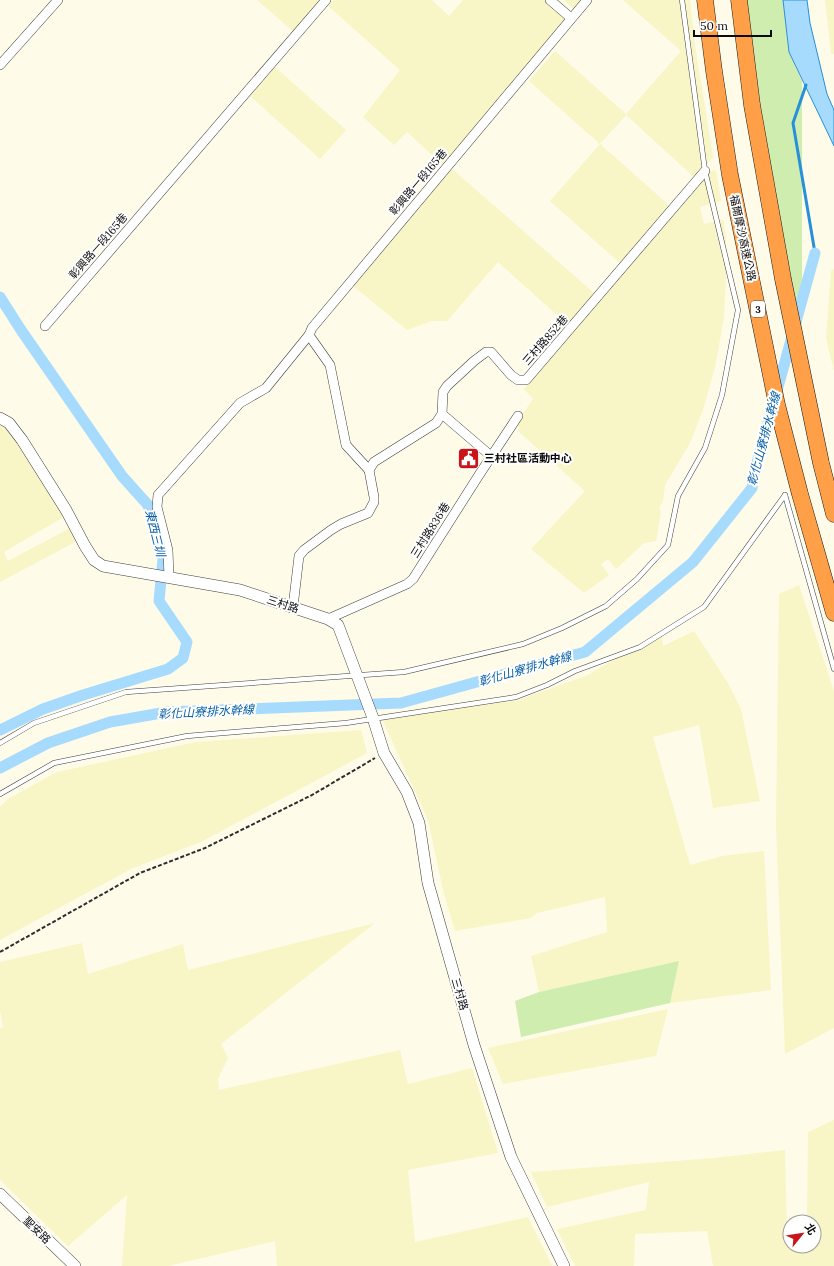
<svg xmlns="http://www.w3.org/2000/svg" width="834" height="1266" viewBox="0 0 834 1266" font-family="Lora,'Noto Sans TC',serif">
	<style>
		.farmland { fill: #f8f5c6 }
		.green { fill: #ceedaf }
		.water { fill: #a7dbfd; stroke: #2790db }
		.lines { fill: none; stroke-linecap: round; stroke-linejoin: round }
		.stream { stroke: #2790db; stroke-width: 3 }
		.canal { stroke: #a7dbfd; stroke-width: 11 }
		.service-casing { stroke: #3e3e3e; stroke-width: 5.5 }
		.minor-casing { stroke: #3e3e3e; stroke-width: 10 }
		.tertiary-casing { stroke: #3e3e3e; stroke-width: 12 }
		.motorway-casing { stroke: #1c1c1c; stroke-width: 17 }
		.path { stroke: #2d2d2d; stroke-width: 2; stroke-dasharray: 4 2; stroke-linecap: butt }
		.service { stroke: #fff; stroke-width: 4.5 }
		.minor { stroke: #fff; stroke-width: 9 }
		.tertiary { stroke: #fff; stroke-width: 11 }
		.motorway { stroke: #ff9f47; stroke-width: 16 }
		.labels { text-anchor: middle; stroke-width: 4; stroke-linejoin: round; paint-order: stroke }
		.shield { fill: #fff; stroke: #545454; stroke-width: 1 }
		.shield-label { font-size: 10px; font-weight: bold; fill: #0b0b0b }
		.street-label { font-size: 11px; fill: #0b0b0b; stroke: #fff }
		.poi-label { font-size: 11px; font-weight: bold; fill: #0b0b0b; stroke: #fff; text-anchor: start }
		.water-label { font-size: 12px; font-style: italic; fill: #0860a9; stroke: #fff }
	</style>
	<rect width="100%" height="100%" fill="#fffbe9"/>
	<g class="farmland">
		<polygon points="257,0 325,0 295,33"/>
		<polygon points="333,0 432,0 449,16 463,0 549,0 567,15 567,25 443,165 407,132 394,145 363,117 400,70 328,6"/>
		<polygon points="564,0 590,0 578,13"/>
		<polygon points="623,0 690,0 695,45 713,157 694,177 626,115 600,144 671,207 621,264 550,201 600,144 529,81 555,51 626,114 681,51"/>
		<polygon points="825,0 834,0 834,54 831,54"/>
		<polygon points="275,67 346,130 320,159 250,96"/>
		<polygon points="451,168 594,293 568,325 498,262 447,321 432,321 407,330 352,285"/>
		<polygon points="716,170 721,201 700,207 704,224 723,219 726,237 726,275 724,318 715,367 703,410 690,443 665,485 663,501 659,508 661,512 656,541 644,543 616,569 608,559 601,564 609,575 584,593 531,549 585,491 518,431 519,428 516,424 533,399 524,389 710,171"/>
		<polygon points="834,269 834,371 826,338 831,271"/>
		<polygon points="0,422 3,423 43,473 67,515 4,552 8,561 74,526 81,539 0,582"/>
		<polygon points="799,585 834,691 834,1028 785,1054 776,826 779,594"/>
		<polygon points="662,631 663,646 694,631 728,683 741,709 760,801 713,808 699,725 653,737 690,865 722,856 764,851 771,990 670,1003 679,961 539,992 531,956 607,932 605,897 537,913 531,918 455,931 443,890 428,820 382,719 518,700 588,675"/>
		<polygon points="361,730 367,753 203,841 131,869 0,940 0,807 8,799 57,772 196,742"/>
		<polygon points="375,923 221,1044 228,1058 218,1079 219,1090 400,1050 408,1084 472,1068 498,1153 408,1170 415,1242 528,1217 552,1266 277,1266 275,1241 168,1266 122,1266 127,1195 68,1246 0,1180 0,1028 3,1027 0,1011 0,962 82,943 88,974 183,944 188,970"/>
		<polygon points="668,1009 656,1056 503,1084 488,1048"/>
		<polygon points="834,1120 834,1266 713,1266 707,1231 635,1234 634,1266 575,1266 557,1229 646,1210 649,1182 547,1207 531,1172 714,1158 785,1150 787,1229 790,1227 790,1246 814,1246 814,1222 798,1222 807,1217 808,1132"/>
	</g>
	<g class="green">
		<polygon points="732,0 783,0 789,52 802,81 802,322 795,353"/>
		<polygon points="679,961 670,1003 521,1037 515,1001 539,992"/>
	</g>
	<polygon class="water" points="783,0 807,0 810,23 827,94 834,110 834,146 789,52"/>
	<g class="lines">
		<polyline class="stream" points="806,85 793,123 815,253"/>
		<g class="canal">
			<polyline points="0,297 21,330 122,476 148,505 163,559 159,601 187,642 183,658 168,669 83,695 43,709 0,730"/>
			<polyline points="0,768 48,743 110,722 167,712 401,703 585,652 693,562 752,488 754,474 815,253"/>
		</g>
		<defs>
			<g id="service">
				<polyline points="785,495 834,669"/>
				<polyline points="0,743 34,723 126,692 404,672 523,644 562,628 606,606 637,579 668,545 678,496 705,448 722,395 738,310 705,171 682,0"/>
				<polyline points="0,794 54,763 187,736 346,723 516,697 547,685 575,671 640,647 704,607 785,495"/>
			</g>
			<g id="minor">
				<polyline points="550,0 571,18"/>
				<polyline points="0,65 58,0"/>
				<polyline points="45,326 326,0"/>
				<polyline points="442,414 491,456"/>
				<polyline points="369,470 346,445 330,365 311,338 309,335 312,328 587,0"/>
				<polyline points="169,578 168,550 157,507 158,495 240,403 266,388 309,335"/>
				<polyline points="293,607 299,556 304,550 331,530 341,524 368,513 374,502 374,497 369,470 374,462 436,423 442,414 443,392 447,386 474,361 486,352 491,352 511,375 518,380 526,380 705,171"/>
				<polyline points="328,619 407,584 413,579 479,475 518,416"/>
			</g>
			<g id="tertiary">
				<polyline points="0,418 9,423 22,440 66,510 85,546 94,560 103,566 240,590 328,619 338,625 373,718 384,753 407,792 419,823 428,883 474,1045 511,1157 564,1266"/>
				<polyline points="0,1194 75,1266"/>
			</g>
			<g id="motorway">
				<polyline points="705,0 714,71 730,175 777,405 800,494 834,613"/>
				<polyline points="739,0 752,105 783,279 821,463 834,514"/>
			</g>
		</defs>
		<use href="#service" class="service-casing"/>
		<use href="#minor" class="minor-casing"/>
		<use href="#tertiary" class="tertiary-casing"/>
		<use href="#motorway" class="motorway-casing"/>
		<polyline class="path" points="0,952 140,873 205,848 312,795 375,758"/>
		<use href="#service" class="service"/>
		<use href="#minor" class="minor"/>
		<use href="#tertiary" class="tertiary"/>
		<use href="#motorway" class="motorway"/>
	</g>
	<defs>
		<symbol id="civic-square" viewBox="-11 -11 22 22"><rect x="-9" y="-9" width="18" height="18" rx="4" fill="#c9151a" stroke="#fff"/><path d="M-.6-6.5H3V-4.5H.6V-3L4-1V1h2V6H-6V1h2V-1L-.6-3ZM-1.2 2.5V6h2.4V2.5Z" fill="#fff"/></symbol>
	</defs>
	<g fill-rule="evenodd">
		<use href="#civic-square" x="456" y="446" width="25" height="25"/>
	</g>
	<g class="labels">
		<rect class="shield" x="751" y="301" width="14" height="16" rx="3"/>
		<g class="shield-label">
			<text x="758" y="313">3</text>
		</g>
		<g class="street-label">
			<text transform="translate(418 182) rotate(-50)" y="4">彰興路一段165巷</text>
			<text transform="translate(743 238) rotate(78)" y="4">福爾摩沙高速公路</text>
			<text transform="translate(98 246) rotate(-49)" y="4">彰興路一段165巷</text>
			<text transform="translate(545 340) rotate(-49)" y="4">三村路852巷</text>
			<text transform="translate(430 530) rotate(-58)" y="4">三村路836巷</text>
			<text transform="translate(283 604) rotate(18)" y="4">三村路</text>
			<text transform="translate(460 994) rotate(74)" y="4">三村路</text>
			<text transform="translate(37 1230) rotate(44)" y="4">聖安路</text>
		</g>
		<g class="poi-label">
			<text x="484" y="462">三村社區活動中心</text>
		</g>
		<g class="water-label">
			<text transform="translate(764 439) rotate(-75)" y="4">彰化山寮排水幹線</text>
			<text transform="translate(155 533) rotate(76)" y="4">東西三圳</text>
			<text transform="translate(525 669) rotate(-16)" y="4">彰化山寮排水幹線</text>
			<text transform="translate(206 712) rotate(-3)" y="4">彰化山寮排水幹線</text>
		</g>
	</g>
	<g transform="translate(802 1234) rotate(60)"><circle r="19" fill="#ffffff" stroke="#9d9d9d"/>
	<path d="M0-3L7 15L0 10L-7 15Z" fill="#c9151a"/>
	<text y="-6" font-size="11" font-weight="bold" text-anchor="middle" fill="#0b0b0b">北</text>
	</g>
	<path d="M694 30v6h77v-6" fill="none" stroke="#0b0b0b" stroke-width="2"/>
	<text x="700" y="30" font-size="12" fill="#0b0b0b" stroke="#ffffff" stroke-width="3" paint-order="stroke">50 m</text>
</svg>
